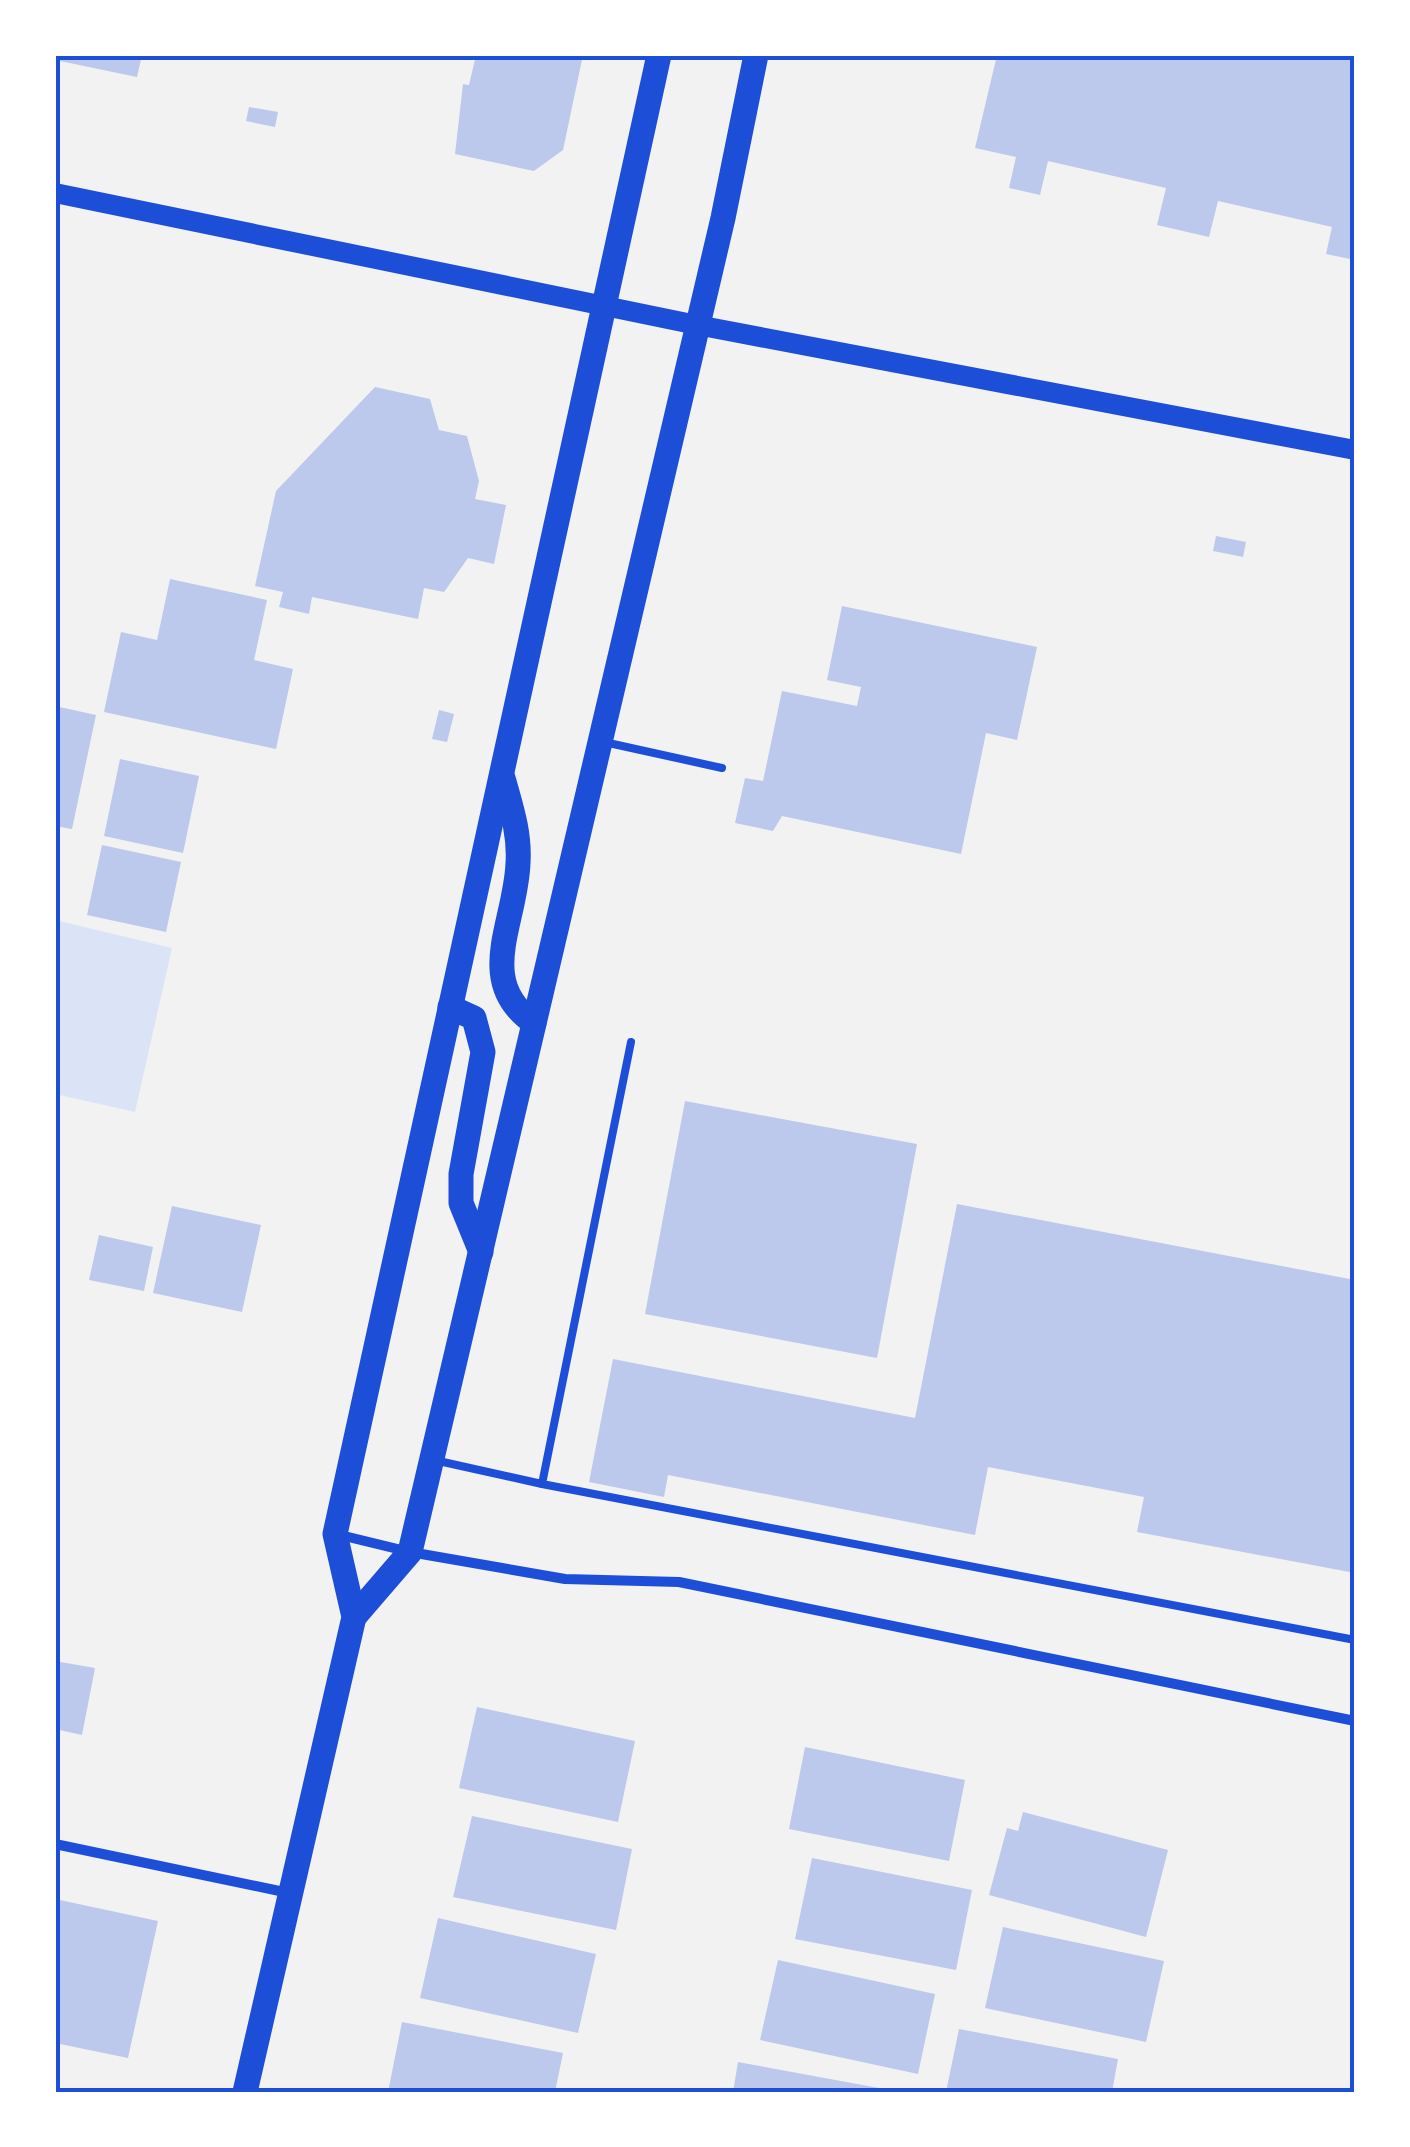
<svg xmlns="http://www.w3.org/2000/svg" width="1410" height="2147" viewBox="0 0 1410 2147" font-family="'Golos Text',sans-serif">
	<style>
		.green { fill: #dbe4f7 }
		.building { fill: #bdc9ec }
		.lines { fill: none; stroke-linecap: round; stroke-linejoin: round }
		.service { stroke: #1d4ed8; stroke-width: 8 }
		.minor { stroke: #1d4ed8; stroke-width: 10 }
		.secondary { stroke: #1d4ed8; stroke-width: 20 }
		.primary { stroke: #1d4ed8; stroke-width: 25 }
		.neatline { fill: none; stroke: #1d4ed8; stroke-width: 4 }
	</style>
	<rect width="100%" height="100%" fill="#f2f2f2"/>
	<polygon class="green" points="55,920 172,948 135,1112 55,1094"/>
	<g class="building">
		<polygon points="55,55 142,55 137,77 55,60"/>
		<polygon points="476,55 583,55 563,150 534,171 455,154 463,84 469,85"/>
		<polygon points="997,55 1355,55 1355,260 1326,254 1332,227 1218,201 1209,237 1157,225 1166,188 1048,161 1040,195 1009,188 1016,157 975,148"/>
		<polygon points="249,107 278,112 275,127 246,121"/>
		<polygon points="375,387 430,399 439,430 467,436 479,481 475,499 506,505 494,564 468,558 444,592 424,588 418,619 312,597 309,614 279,607 283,592 255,586 276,491"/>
		<polygon points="1216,536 1246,542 1243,557 1213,551"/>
		<polygon points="170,579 267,600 254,660 293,669 276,749 104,712 121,632 157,640"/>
		<polygon points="842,606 1037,647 1017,740 986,733 961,854 782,816 773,831 735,823 745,778 763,781 782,691 857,706 861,687 827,680"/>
		<polygon points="55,706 96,715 72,829 55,826"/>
		<polygon points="439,710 454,714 447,742 432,739"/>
		<polygon points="120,759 199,776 183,853 104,836"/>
		<polygon points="102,845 181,862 166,932 87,915"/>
		<polygon points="685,1101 917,1144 877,1358 645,1314"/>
		<polygon points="957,1204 1355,1280 1355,1573 1137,1532 1144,1497 988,1467 975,1535 668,1475 664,1497 589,1482 613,1359 915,1418"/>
		<polygon points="172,1206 261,1225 242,1312 153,1293"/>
		<polygon points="99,1235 153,1247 144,1291 89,1280"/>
		<polygon points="55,1661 95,1668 82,1735 55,1729"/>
		<polygon points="477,1707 635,1741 618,1822 459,1788"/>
		<polygon points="805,1747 965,1780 949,1861 789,1829"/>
		<polygon points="1023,1812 1168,1850 1146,1937 989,1895 1007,1828 1018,1831"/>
		<polygon points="472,1816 632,1849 616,1930 453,1897"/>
		<polygon points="812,1858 972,1890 956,1970 795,1939"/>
		<polygon points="55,1899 158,1921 128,2058 55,2043"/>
		<polygon points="438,1918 596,1954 578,2033 420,1998"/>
		<polygon points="1003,1927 1164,1961 1146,2042 985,2008"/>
		<polygon points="778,1960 935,1994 918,2074 760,2040"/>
		<polygon points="402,2022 563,2053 555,2092 388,2092"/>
		<polygon points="959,2029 1118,2059 1112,2092 946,2092"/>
		<polygon points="738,2062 890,2090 890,2092 733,2092"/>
	</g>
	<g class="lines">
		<g class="service">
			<polyline points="604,742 722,768"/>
			<polyline points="631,1042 542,1484 1355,1640"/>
			<polyline points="434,1460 542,1484"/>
		</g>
		<g class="minor">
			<polyline points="336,1534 410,1552 565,1579 679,1582 1355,1721"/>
			<polyline points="55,1844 289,1893"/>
		</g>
		<polyline class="secondary" points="55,193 697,325 1355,450"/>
		<g class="primary">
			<path d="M 503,778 C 511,807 520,833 518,863 C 516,923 474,981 534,1023"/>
			<polyline points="450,1007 474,1018 483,1052 461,1174 461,1203 481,1252"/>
			<polyline points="354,1617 410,1552 723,218 756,55"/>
			<polyline points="245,2092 354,1617 335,1534 659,55"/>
		</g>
	</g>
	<rect width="1410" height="2147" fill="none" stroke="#ffffff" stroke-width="115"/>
	<rect x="58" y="58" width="1294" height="2032" class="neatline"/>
</svg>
